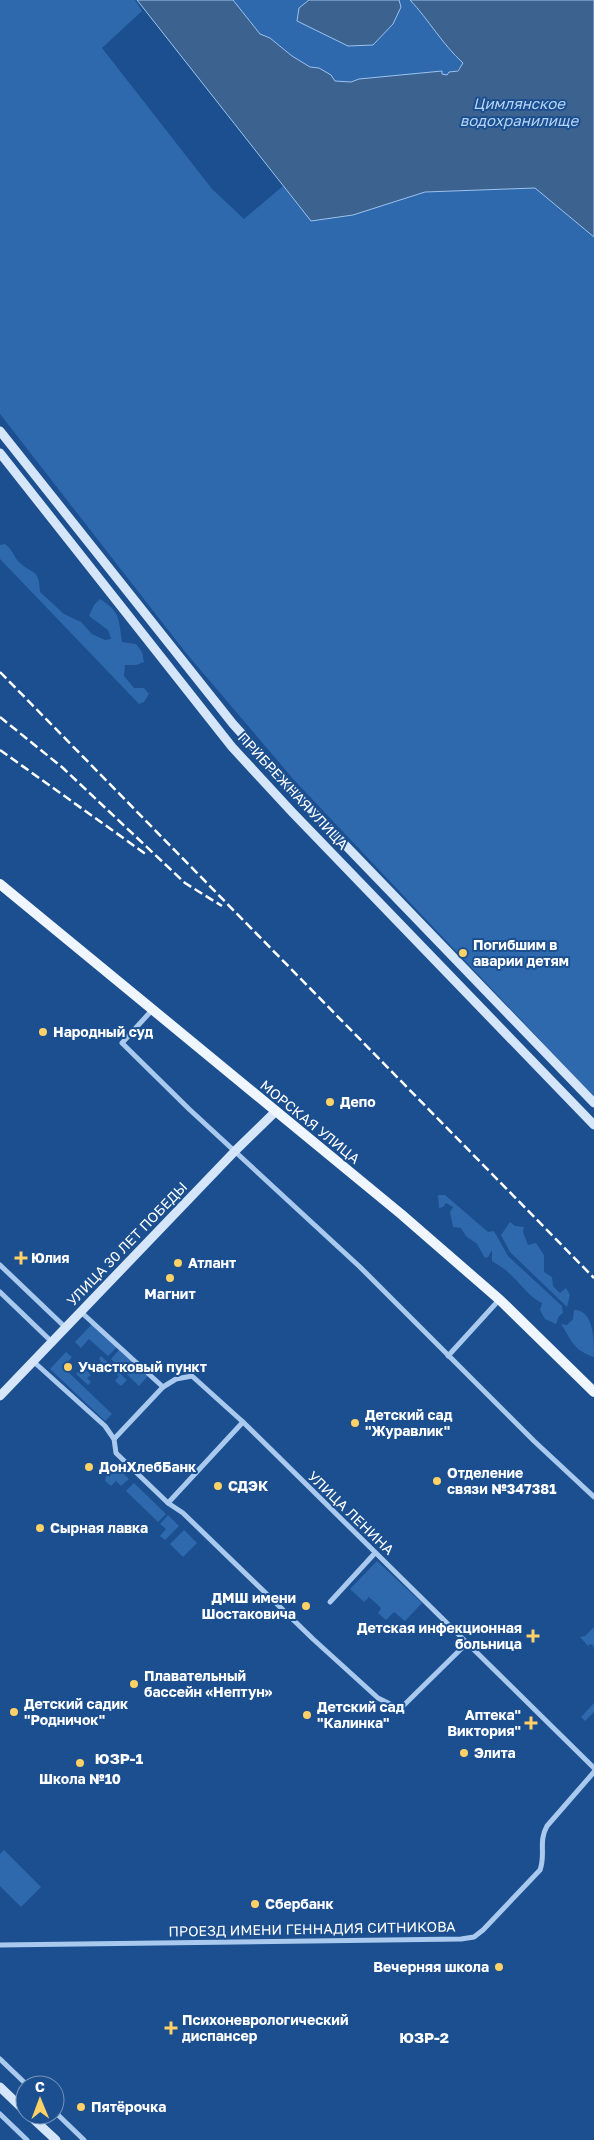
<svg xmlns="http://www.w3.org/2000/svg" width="594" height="2140" viewBox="0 0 594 2140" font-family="'Golos Text',sans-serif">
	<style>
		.green { fill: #2e69ad }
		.water { fill: #3c6290; stroke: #9cc4f0 }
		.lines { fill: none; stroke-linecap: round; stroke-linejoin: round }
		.street { stroke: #a9c9ee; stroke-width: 5 }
		.secondary { stroke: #d6e6fa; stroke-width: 9 }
		.primary { stroke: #f0f6ff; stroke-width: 10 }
		.rail { stroke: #fff; stroke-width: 2.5; stroke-dasharray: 9 4; stroke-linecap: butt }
		.poi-dot { fill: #ffd166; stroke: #1b4f8f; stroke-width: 2 }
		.labels { text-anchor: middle; stroke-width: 4; stroke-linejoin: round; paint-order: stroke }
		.street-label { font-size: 14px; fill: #fff; stroke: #1b4f8f }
		.poi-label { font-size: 14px; font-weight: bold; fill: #fff; stroke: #1b4f8f; text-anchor: start }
		.water-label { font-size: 15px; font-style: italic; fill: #b5d3f5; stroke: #1b4f8f }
		.neighbourhood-label { font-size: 15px; font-weight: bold; fill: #fff; stroke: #1b4f8f }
	</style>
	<rect width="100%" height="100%" fill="#1b4f8f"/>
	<g class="green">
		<polygon points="0,0 135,0 142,11 102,48 212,189 244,219 283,186 311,221 353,215 425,192 535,188 594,237 594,1097 294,780 186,653 0,414"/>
		<path d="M 233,0 L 309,0 L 299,8 L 401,7 L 399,0 L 410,0 C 429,20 442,44 463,63 C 458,71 451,76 442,74 L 442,71 L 359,79 L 351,82 L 335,81 L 319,68 L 310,67 L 292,56 L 270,38 L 260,34 Z"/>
		<path d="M 5,544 C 14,551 14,558 20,563 C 33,575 39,568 40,592 L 64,614 L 81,622 L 92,634 L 105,640 L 111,639 L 108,630 L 89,616 L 94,605 L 100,599 C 120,611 119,620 122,642 L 136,644 L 142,652 L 144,662 L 136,665 L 125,665 L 124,676 L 134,688 L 144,688 L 149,694 L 144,702 L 139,704 L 0,559 L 0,545 Z"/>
		<path d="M 438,1195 L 445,1195 L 488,1232 L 494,1231 L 508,1256 L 562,1306 L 563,1313 L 559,1316 L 556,1324 L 545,1319 L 540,1310 L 542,1303 C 529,1297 520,1283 509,1273 C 504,1268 498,1265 492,1261 L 492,1250 L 488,1257 L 485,1258 L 477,1244 L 466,1236 L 461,1228 L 453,1227 L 450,1212 L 453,1207 L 446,1203 L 443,1207 L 439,1208 Z"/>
		<polygon points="510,1222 515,1226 524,1227 523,1232 528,1245 536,1243 544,1255 544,1272 552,1277 553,1286 560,1293 566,1288 570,1295 567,1307 510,1252 501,1235"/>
		<path d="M 574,1310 C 594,1310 594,1339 594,1357 C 573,1350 572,1341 561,1324 L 567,1325 L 573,1319 Z"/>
		<polygon points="92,1324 117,1347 108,1356 89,1339 81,1348 75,1342"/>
		<polygon points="119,1350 148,1376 139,1386 111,1359"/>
		<polygon points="66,1352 72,1357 63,1367 112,1414 105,1421 50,1369"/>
		<polygon points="101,1356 127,1380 121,1386 115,1381 119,1376 112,1370 108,1374 99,1366 102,1363 99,1359"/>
		<polygon points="83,1367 91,1375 87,1378 91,1382 88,1385 76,1374"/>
		<polygon points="108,1464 114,1464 129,1479 121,1486 116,1481 111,1486 105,1481"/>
		<polygon points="134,1483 166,1514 158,1522 126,1491"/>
		<polygon points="168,1515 179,1526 165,1540 160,1536 166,1529 160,1524"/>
		<polygon points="184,1530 197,1543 183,1557 170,1544"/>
		<polygon points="377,1561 422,1603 405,1621 394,1612 386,1620 378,1613 381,1608 369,1597 364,1602 350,1589"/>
		<polygon points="594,1627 594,1651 593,1645 590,1644 588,1646 580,1637 585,1636"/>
		<polygon points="594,1703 594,1712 585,1721 581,1717"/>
		<polygon points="4,1850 41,1887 21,1907 0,1886 0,1854"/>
	</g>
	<g class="water">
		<path d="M 137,0 L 233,0 L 260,34 L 270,38 L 292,56 L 310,67 L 319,68 L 331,75 L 335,81 L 351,82 L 359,79 L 442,71 L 442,74 L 447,75 L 449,72 L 458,71 L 463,63 C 442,44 429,20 410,0 L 594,0 L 594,237 L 535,188 L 425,192 L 353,215 L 311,221 Z"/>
		<polygon points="309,0 399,0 401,7 393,24 373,45 348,46 297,21 299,8"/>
	</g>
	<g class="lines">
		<g class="street">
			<polyline points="153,1009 122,1043 189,1109 360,1267 534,1441 594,1497"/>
			<polyline points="0,1265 66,1328"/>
			<polyline points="0,1292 53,1343"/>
			<polyline points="81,1312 163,1387 176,1379 192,1376 243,1422 594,1768"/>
			<polyline points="448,1356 499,1300"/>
			<polyline points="34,1362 105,1426 114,1439 116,1453 168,1503 183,1513 313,1639 378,1698 400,1709 467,1643"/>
			<polyline points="114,1439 163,1387"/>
			<polyline points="168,1503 243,1422"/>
			<polyline points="330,1602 375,1553"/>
			<path d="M 0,1945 L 461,1939 L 474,1937 L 483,1930 L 540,1870 C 546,1854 538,1842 547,1826 L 594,1772"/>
			<polyline points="0,2059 27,2085"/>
			<polyline points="55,2112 84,2140"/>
			<polyline points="0,2114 27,2140"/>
		</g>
		<g class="secondary">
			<polyline points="0,431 233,724 296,794 594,1103"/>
			<polyline points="0,453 232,747 292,812 594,1125"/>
			<polyline points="0,1396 235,1151 275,1112"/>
			<polyline points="0,2087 25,2111"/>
			<polyline points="29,2115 56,2140"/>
		</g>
		<polyline class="primary" points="0,884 401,1214 500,1300 594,1392"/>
		<g class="rail">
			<polyline points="0,672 594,1278"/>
			<polyline points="0,717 63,768 185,883 222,906"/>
			<polyline points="0,750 147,855"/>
		</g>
	</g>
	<g class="poi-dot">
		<circle cx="463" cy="953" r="5"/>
		<circle cx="43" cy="1032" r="5"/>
		<circle cx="330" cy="1102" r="5"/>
		<path d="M18.5 1250.5h5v5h5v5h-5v5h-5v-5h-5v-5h5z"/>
		<circle cx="178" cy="1263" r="5"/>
		<circle cx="170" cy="1278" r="5"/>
		<circle cx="68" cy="1367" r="5"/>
		<circle cx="355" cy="1423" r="5"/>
		<circle cx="89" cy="1467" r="5"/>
		<circle cx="437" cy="1481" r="5"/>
		<circle cx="218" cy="1486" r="5"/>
		<circle cx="40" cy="1528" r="5"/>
		<circle cx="306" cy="1606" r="5"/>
		<path d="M530.5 1628.5h5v5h5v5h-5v5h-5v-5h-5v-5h5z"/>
		<circle cx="134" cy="1684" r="5"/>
		<circle cx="14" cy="1712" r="5"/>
		<circle cx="307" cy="1715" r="5"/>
		<path d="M528.5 1715.5h5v5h5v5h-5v5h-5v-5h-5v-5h5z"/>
		<circle cx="464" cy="1753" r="5"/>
		<circle cx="80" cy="1763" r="5"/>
		<circle cx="255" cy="1904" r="5"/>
		<circle cx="499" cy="1967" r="5"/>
		<path d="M168.5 2020.5h5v5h5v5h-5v5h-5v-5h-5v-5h5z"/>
		<circle cx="81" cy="2107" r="5"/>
	</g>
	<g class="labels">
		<g class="street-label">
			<text transform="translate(293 791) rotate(47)" y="5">ПРИБРЕЖНАЯ УЛИЦА</text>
			<text transform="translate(310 1122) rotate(39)" y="5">МОРСКАЯ УЛИЦА</text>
			<text transform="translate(127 1244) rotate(-46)" y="5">УЛИЦА 30 ЛЕТ ПОБЕДЫ</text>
			<text transform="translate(351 1513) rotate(44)" y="5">УЛИЦА ЛЕНИНА</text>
			<text transform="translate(312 1929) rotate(-1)" y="5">ПРОЕЗД ИМЕНИ ГЕННАДИЯ СИТНИКОВА</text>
		</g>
		<g class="poi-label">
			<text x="473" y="950">Погибшим в<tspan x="473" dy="16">аварии детям</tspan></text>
			<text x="53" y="1037">Народный суд</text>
			<text x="340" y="1107">Депо</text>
			<text x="31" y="1263">Юлия</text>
			<text x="188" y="1268">Атлант</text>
			<text x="170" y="1299" text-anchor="middle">Магнит</text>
			<text x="78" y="1372">Участковый пункт</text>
			<text x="365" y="1420">Детский сад<tspan x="365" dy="16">"Журавлик"</tspan></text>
			<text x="99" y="1472">ДонХлебБанк</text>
			<text x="447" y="1478">Отделение<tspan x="447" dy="16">связи №347381</tspan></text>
			<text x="228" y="1491">СДЭК</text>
			<text x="50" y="1533">Сырная лавка</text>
			<text x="296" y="1603" text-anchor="end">ДМШ имени<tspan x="296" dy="16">Шостаковича</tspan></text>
			<text x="522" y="1633" text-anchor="end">Детская инфекционная<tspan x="522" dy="16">больница</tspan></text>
			<text x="144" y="1681">Плавательный<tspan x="144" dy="16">бассейн «Нептун»</tspan></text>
			<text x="24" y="1709">Детский садик<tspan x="24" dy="16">"Родничок"</tspan></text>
			<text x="317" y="1712">Детский сад<tspan x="317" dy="16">"Калинка"</tspan></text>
			<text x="521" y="1720" text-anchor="end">Аптека"<tspan x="521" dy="16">Виктория"</tspan></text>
			<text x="474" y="1758">Элита</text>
			<text x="80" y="1784" text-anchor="middle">Школа №10</text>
			<text x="265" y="1909">Сбербанк</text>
			<text x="489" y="1972" text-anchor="end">Вечерняя школа</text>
			<text x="182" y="2025">Психоневрологический<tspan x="182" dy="16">диспансер</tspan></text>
			<text x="91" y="2112">Пятёрочка</text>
		</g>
		<g class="water-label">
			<text x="519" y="109">Цимлянское<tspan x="519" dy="17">водохранилище</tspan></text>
		</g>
		<g class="neighbourhood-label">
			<text x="119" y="1764">ЮЗР-1</text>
			<text x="424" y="2043">ЮЗР-2</text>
		</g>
	</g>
	<g transform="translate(40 2100) rotate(359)"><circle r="24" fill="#1b4f8f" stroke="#7695bc"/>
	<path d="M0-4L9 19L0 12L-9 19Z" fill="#ffd166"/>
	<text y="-8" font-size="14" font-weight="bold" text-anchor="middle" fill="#ffffff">С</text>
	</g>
</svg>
